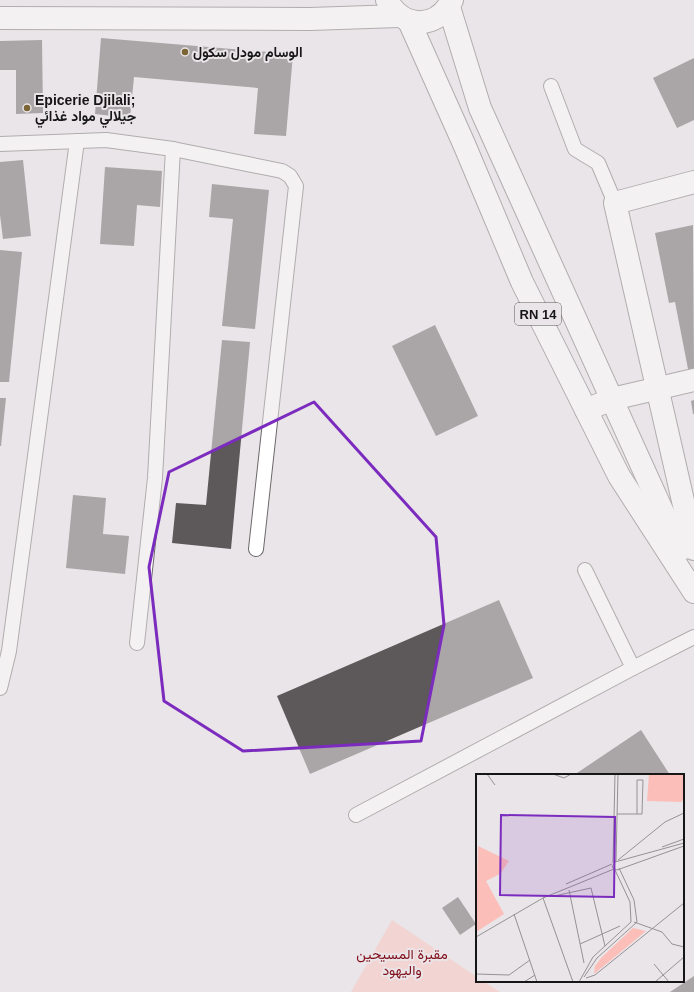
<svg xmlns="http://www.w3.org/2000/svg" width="694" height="992" viewBox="0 0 694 992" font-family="Helvetica,Vazirmatn,sans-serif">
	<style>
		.green { fill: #fcbeb9 }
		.building { fill: #5d5859 }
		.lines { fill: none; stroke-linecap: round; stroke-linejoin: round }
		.service-casing { stroke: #6d696b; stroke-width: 16 }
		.minor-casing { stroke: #6d696b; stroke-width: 24 }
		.tertiary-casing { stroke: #6d696b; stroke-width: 24 }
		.primary-casing { stroke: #6d696b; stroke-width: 24 }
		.trunk-casing { stroke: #6d696b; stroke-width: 24 }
		.service { stroke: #fff; stroke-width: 14 }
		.minor { stroke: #fff; stroke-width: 22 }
		.tertiary { stroke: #fff; stroke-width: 22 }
		.primary { stroke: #fff; stroke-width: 22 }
		.trunk { stroke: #fff; stroke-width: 22 }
		.marked { fill: none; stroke: #7b2cbf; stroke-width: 3; stroke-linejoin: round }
		.poi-dot { fill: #7b6534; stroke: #eae5e8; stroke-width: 1.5 }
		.labels { text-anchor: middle; stroke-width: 4; stroke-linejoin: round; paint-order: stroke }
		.shield { fill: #eae5e8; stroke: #565455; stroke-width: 1 }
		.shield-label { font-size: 13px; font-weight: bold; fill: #171616 }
		.poi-label { font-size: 14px; font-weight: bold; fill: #171616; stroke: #eae5e8; text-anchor: start }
		.park-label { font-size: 14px; fill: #810e19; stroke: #eae5e8 }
		.inset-road { fill: none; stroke: #969294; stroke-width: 1 }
		.view { fill: #7b2cbf; fill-opacity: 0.15; stroke: #7b2cbf; stroke-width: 2 }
		.inset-edge { fill: none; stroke: #171616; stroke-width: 2 }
	</style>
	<rect width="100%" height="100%" fill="#eae5e8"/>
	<polygon class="green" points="392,920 477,977 477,981 483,981 500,992 351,992"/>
	<g class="building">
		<polygon points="101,38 293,54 286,136 254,134 258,88 134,77 130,118 95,114"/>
		<polygon points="42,40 43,113 16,114 16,70 0,70 0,41"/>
		<polygon points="694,58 694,120 677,128 653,78"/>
		<polygon points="23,160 31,236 3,239 0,215 0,162"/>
		<polygon points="105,167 162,171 160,207 137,205 134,246 100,244"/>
		<polygon points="212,184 269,190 255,329 222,326 233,219 209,217"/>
		<polygon points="693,225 694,373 689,374 675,302 669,303 655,233"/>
		<polygon points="0,250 22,252 9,382 0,382"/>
		<polygon points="435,325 478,416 436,436 392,346"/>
		<polygon points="222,340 250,342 231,549 172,543 176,503 206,505"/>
		<polygon points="0,398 6,398 1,446 0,446"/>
		<polygon points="694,400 694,414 693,414 691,401"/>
		<polygon points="73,495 106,498 103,534 129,536 125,574 66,568"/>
		<polygon points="499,600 533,678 310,774 277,696"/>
		<polygon points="641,730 670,775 574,775"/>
		<polygon points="458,897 476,924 460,935 442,908"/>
		<polygon points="694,976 694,992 670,992"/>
	</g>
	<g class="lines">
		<defs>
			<g id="service">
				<polyline points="551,86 575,149 598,163 615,203"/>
				<polyline points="0,144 106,140 173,149 155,478 137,643"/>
				<polyline points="173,149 282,171 290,176 296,186 256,549"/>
				<polyline points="585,570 633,668"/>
				<polyline points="0,688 9,651 77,141"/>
				<polyline points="356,815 633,668 694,637"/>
			</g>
			<g id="minor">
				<polyline points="694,182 615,203 694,549"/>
				<polyline points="586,410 612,399 694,380"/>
			</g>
			<polyline id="tertiary" points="0,18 310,19 399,16"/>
			<g id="primary">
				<polyline points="449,7 480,108 680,550"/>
				<polyline points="409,21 464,144 522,282 619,476 694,592"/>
			</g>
			<path id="trunk" d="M 387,0 C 402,29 437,30 452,0"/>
		</defs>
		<use href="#service" class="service-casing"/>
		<use href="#minor" class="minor-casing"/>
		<use href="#tertiary" class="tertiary-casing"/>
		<use href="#primary" class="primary-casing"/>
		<use href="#trunk" class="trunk-casing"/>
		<use href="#service" class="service"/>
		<use href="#minor" class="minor"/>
		<use href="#tertiary" class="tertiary"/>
		<use href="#primary" class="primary"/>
		<use href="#trunk" class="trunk"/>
	</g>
	<path d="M0 0H694V992H0ZM 314,402 L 436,537 L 444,625 L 421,741 L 243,751 L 164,701 L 149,567 L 169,472 Z" fill="#eae5e8" fill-opacity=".55" fill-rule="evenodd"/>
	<path class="marked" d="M 314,402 L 436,537 L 444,625 L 421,741 L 243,751 L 164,701 L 149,567 L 169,472 Z"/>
	<g class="poi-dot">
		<circle cx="185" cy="52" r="4"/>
		<circle cx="27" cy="108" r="4"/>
	</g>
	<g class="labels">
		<rect class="shield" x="515" y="303" width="46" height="22" rx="3"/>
		<g class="shield-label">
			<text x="538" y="319">RN 14</text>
		</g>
		<g class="poi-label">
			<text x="193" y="57">الوسام مودل سكول</text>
			<text x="35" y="105">Epicerie Djilali;<tspan x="35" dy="16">جيلالي مواد غذائي</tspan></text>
		</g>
		<g class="park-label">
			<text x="402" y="959">مقبرة المسيحين<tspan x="402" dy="16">واليهود</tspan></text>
		</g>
	</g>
	<g transform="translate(476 774)">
		<rect width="208" height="208" fill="#eae5e8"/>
		<path d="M 173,0 L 208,0 L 208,25 L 205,28 L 171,27 ZM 2,72 L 33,87 L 24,100 L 10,107 L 28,140 L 0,158 ZM 157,154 L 170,157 L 118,200 L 119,192 L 126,183 Z" fill="#fcbeb9"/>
		<path class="inset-road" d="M 11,0 L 19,11M 77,0 L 88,4 L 95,0M 141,40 L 166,40 L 167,6 L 161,6 L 161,40M 208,69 L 139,88 L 136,93 L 141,96 L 208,72M 186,73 L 208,65M 142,86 L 189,48 L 208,39M 140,88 L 142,0M 137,89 L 139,0M 90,110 L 136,90M 93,116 L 108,189M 78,122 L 115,114 L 129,172M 69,123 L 67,124 L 97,208M 38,140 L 61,208M 158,148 L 186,158 L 196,170 L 208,173M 0,163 L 67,124 L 138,95M 104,170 L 144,152M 178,190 L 193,208M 0,200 L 33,201 L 54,186M 108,203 L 121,184 L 161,148 L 158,126 L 143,94M 110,204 L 119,201 L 208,129M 48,208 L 59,201M 103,208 L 117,183 L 155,148 L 154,128 L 139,96M 179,208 L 208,183"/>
		<path class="view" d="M 25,41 L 139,43 L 138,123 L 24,121 Z"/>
		<rect width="208" height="208" class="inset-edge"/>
	</g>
</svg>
